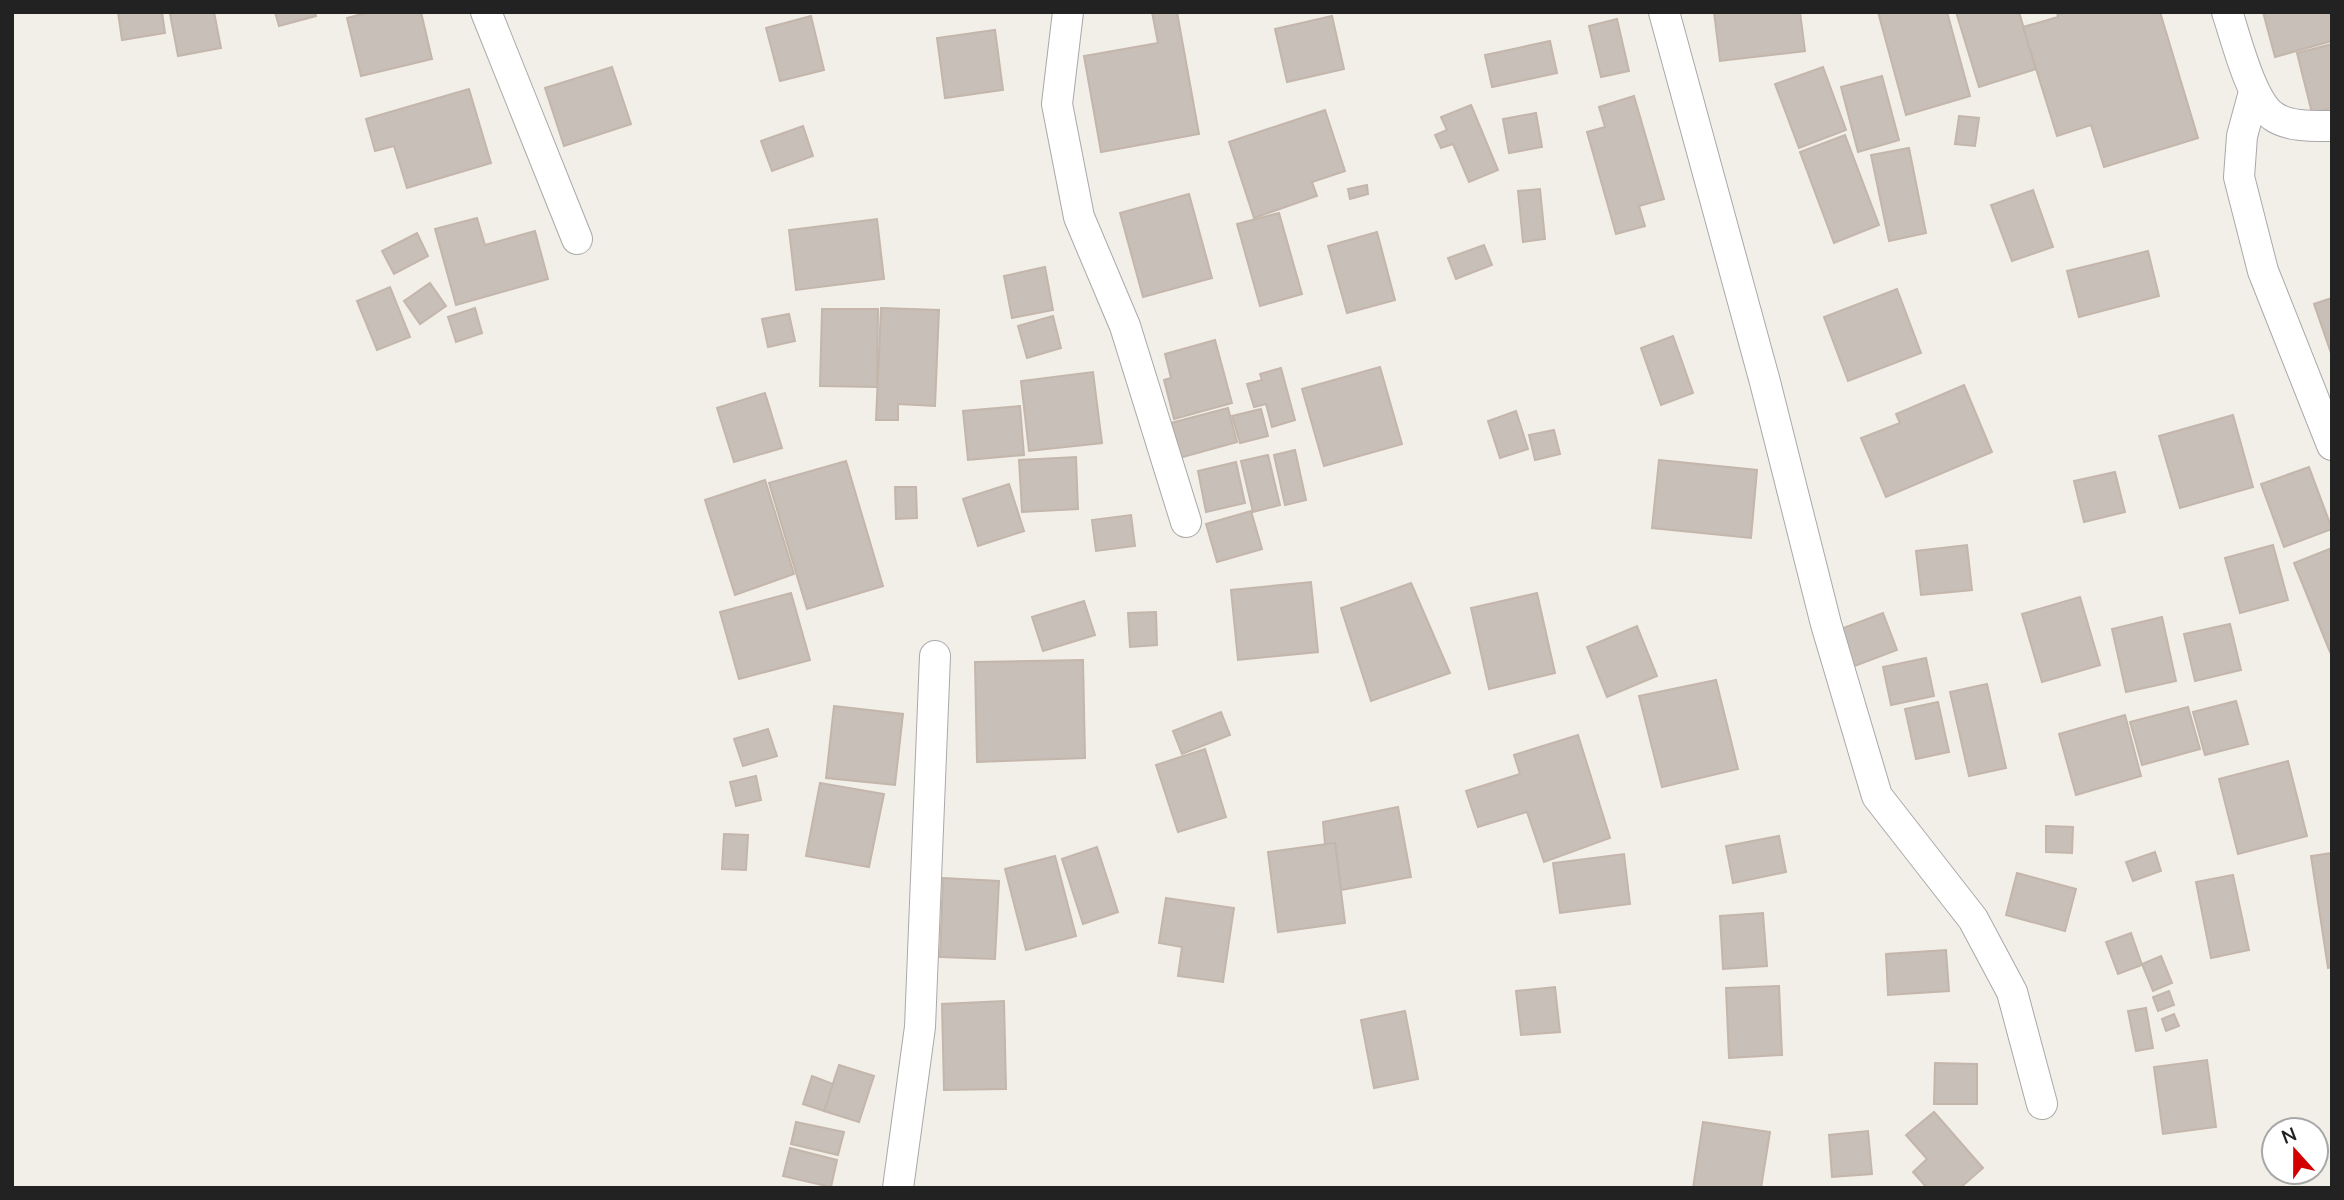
<svg xmlns="http://www.w3.org/2000/svg" width="2344" height="1200" viewBox="0 0 2344 1200" font-family="'Nunito Sans',sans-serif">
	<style>
		.building { fill: #c7bfb8; stroke: #c4b6ab; stroke-width: 2 }
		.lines { fill: none; stroke-linecap: round; stroke-linejoin: round }
		.minor-casing { stroke: #a9a9a9; stroke-width: 32 }
		.minor { stroke: #fff; stroke-width: 30 }
	</style>
	<rect width="100%" height="100%" fill="#f2efe9"/>
	<g class="building">
		<polygon points="118,12 162,12 165,33 122,40"/>
		<polygon points="179,12 214,12 221,48 178,56 170,14"/>
		<polygon points="275,12 315,12 316,16 279,26"/>
		<polygon points="370,12 421,12 432,59 361,76 347,18"/>
		<polygon points="1152,12 1177,12 1199,134 1101,152 1084,56 1158,43"/>
		<polygon points="1714,12 1800,12 1805,51 1720,61"/>
		<polygon points="1878,12 1947,12 1970,96 1906,115"/>
		<polygon points="1956,12 2019,12 2036,69 1979,87"/>
		<polygon points="2057,12 2160,12 2198,138 2104,167 2091,125 2057,136 2023,27 2058,17"/>
		<polygon points="2263,12 2332,12 2332,41 2275,57"/>
		<polygon points="811,16 824,70 780,81 766,28"/>
		<polygon points="1332,16 1344,69 1287,82 1275,29"/>
		<polygon points="1617,19 1629,71 1601,77 1589,26"/>
		<polygon points="995,30 1003,90 945,98 937,38"/>
		<polygon points="1550,41 1557,73 1492,87 1485,55"/>
		<polygon points="2332,44 2332,108 2312,113 2297,53"/>
		<polygon points="612,67 631,124 564,146 545,88"/>
		<polygon points="1823,67 1846,130 1799,148 1775,84"/>
		<polygon points="1882,76 1899,140 1858,152 1841,87"/>
		<polygon points="469,89 491,163 407,188 394,146 375,151 366,119"/>
		<polygon points="1634,96 1664,199 1639,206 1645,226 1616,234 1587,132 1605,127 1599,107"/>
		<polygon points="1471,105 1498,170 1469,182 1453,144 1441,148 1435,135 1447,130 1441,117"/>
		<polygon points="1325,110 1345,171 1312,182 1317,196 1254,218 1229,142"/>
		<polygon points="1536,113 1542,147 1509,153 1503,119"/>
		<polygon points="1959,116 1979,118 1975,146 1955,144"/>
		<polygon points="803,126 813,156 772,171 761,141"/>
		<polygon points="1845,135 1879,225 1834,243 1800,152"/>
		<polygon points="1909,148 1926,233 1889,241 1871,155"/>
		<polygon points="1367,185 1368,194 1350,199 1348,189"/>
		<polygon points="1540,189 1545,239 1523,242 1518,191"/>
		<polygon points="2033,190 2053,247 2012,261 1991,205"/>
		<polygon points="1189,194 1212,278 1143,297 1120,213"/>
		<polygon points="1279,213 1302,294 1260,306 1237,224"/>
		<polygon points="477,218 485,245 535,231 548,279 456,305 435,229"/>
		<polygon points="877,219 884,279 796,290 789,230"/>
		<polygon points="1377,232 1395,300 1347,313 1328,246"/>
		<polygon points="417,233 428,256 394,274 382,251"/>
		<polygon points="1484,245 1492,265 1456,279 1448,258"/>
		<polygon points="2148,251 2159,296 2079,317 2067,271"/>
		<polygon points="1045,267 1053,310 1012,318 1004,276"/>
		<polygon points="430,283 446,306 420,324 404,301"/>
		<polygon points="390,287 410,337 377,350 357,301"/>
		<polygon points="1897,289 1921,353 1848,381 1824,317"/>
		<polygon points="2332,298 2332,356 2314,304"/>
		<polygon points="475,308 482,333 456,342 448,317"/>
		<polygon points="881,308 939,310 935,406 898,404 898,420 876,420"/>
		<polygon points="822,309 878,309 877,387 820,386"/>
		<polygon points="789,314 795,341 768,347 762,319"/>
		<polygon points="1053,316 1061,348 1027,358 1018,326"/>
		<polygon points="1673,336 1693,393 1661,405 1641,348"/>
		<polygon points="1215,340 1232,403 1174,419 1164,380 1171,378 1165,354"/>
		<polygon points="1380,367 1402,444 1324,466 1302,389"/>
		<polygon points="1281,368 1295,420 1272,427 1266,404 1254,407 1247,384 1262,380 1260,374"/>
		<polygon points="1093,372 1102,443 1029,451 1021,381"/>
		<polygon points="1964,385 1992,452 1886,497 1861,438 1900,423 1896,414"/>
		<polygon points="765,393 782,448 734,462 717,408"/>
		<polygon points="1020,406 1024,455 968,460 963,411"/>
		<polygon points="1228,408 1237,442 1172,460 1163,425"/>
		<polygon points="1261,409 1268,436 1240,443 1232,416"/>
		<polygon points="1516,411 1528,449 1500,458 1488,421"/>
		<polygon points="2233,415 2253,487 2180,508 2159,436"/>
		<polygon points="1554,430 1560,454 1535,460 1529,435"/>
		<polygon points="1295,450 1306,500 1285,505 1274,455"/>
		<polygon points="1268,455 1280,505 1253,512 1241,461"/>
		<polygon points="1076,457 1078,509 1022,512 1019,460"/>
		<polygon points="1659,460 1757,470 1751,538 1652,528"/>
		<polygon points="846,461 883,586 807,609 769,483"/>
		<polygon points="1236,462 1245,503 1206,512 1198,471"/>
		<polygon points="2309,467 2332,529 2284,547 2261,484"/>
		<polygon points="2115,472 2125,512 2084,522 2074,481"/>
		<polygon points="765,480 794,574 735,595 705,500"/>
		<polygon points="1009,484 1024,531 978,546 963,499"/>
		<polygon points="895,487 916,487 917,518 896,519"/>
		<polygon points="1251,511 1262,549 1217,562 1206,524"/>
		<polygon points="1131,515 1135,546 1096,551 1092,520"/>
		<polygon points="1967,545 1972,590 1921,595 1916,551"/>
		<polygon points="2273,545 2288,600 2240,613 2225,558"/>
		<polygon points="2332,548 2332,651 2330,652 2294,563"/>
		<polygon points="1311,582 1318,652 1238,660 1231,590"/>
		<polygon points="1411,583 1450,673 1371,701 1341,608"/>
		<polygon points="791,593 810,660 739,679 720,612"/>
		<polygon points="1537,593 1555,673 1489,689 1471,608"/>
		<polygon points="2080,597 2100,665 2042,682 2022,614"/>
		<polygon points="1084,601 1095,635 1043,651 1032,617"/>
		<polygon points="1156,612 1157,645 1130,647 1128,613"/>
		<polygon points="1883,613 1897,650 1852,667 1838,630"/>
		<polygon points="2162,617 2176,681 2126,692 2112,629"/>
		<polygon points="2230,624 2241,670 2195,681 2184,634"/>
		<polygon points="1637,626 1657,676 1607,697 1587,647"/>
		<polygon points="1926,658 1934,696 1891,705 1883,667"/>
		<polygon points="1083,660 1085,758 977,762 975,662"/>
		<polygon points="1716,680 1738,769 1662,787 1639,696"/>
		<polygon points="1987,684 2006,768 1969,776 1950,692"/>
		<polygon points="2236,701 2248,744 2205,755 2193,712"/>
		<polygon points="1938,702 1949,752 1916,759 1905,709"/>
		<polygon points="834,706 903,714 895,785 826,778"/>
		<polygon points="2188,707 2200,749 2142,765 2130,722"/>
		<polygon points="1221,712 1230,735 1182,754 1173,731"/>
		<polygon points="2125,715 2141,776 2076,795 2059,734"/>
		<polygon points="768,729 777,756 743,766 734,739"/>
		<polygon points="1578,735 1610,838 1544,862 1527,812 1478,827 1466,791 1520,774 1514,755"/>
		<polygon points="1205,749 1226,817 1178,832 1156,765"/>
		<polygon points="2288,761 2307,836 2238,854 2219,779"/>
		<polygon points="756,776 761,800 736,806 730,782"/>
		<polygon points="820,783 884,794 869,867 806,856"/>
		<polygon points="1398,807 1411,877 1341,890 1335,843 1325,844 1323,822"/>
		<polygon points="2046,826 2073,827 2072,853 2046,852"/>
		<polygon points="724,834 748,835 746,870 722,869"/>
		<polygon points="1779,836 1786,872 1733,883 1726,846"/>
		<polygon points="1335,843 1345,923 1278,932 1268,852"/>
		<polygon points="1097,847 1118,912 1083,924 1062,859"/>
		<polygon points="2155,852 2161,871 2133,881 2126,862"/>
		<polygon points="2332,853 2332,967 2328,968 2311,856"/>
		<polygon points="1624,854 1630,904 1560,913 1553,863"/>
		<polygon points="1055,856 1076,936 1026,950 1005,869"/>
		<polygon points="2017,873 2076,889 2065,931 2006,915"/>
		<polygon points="2233,875 2249,950 2211,958 2196,882"/>
		<polygon points="943,878 999,881 995,959 940,957"/>
		<polygon points="1166,898 1234,908 1223,982 1178,976 1182,947 1159,943"/>
		<polygon points="1763,913 1767,966 1723,969 1720,916"/>
		<polygon points="2131,933 2142,965 2118,974 2106,942"/>
		<polygon points="1946,950 1949,991 1888,995 1886,954"/>
		<polygon points="2161,956 2172,983 2153,991 2142,964"/>
		<polygon points="1779,986 1782,1055 1729,1058 1726,988"/>
		<polygon points="1555,987 1560,1032 1521,1035 1516,991"/>
		<polygon points="2169,991 2174,1005 2158,1011 2153,997"/>
		<polygon points="1004,1001 1006,1089 944,1090 942,1004"/>
		<polygon points="2146,1008 2153,1048 2136,1051 2128,1011"/>
		<polygon points="1405,1011 1418,1079 1374,1088 1361,1020"/>
		<polygon points="2174,1014 2179,1026 2166,1031 2162,1019"/>
		<polygon points="2207,1060 2216,1127 2163,1134 2154,1067"/>
		<polygon points="1935,1063 1977,1064 1977,1104 1934,1104"/>
		<polygon points="839,1065 874,1076 859,1122 824,1111"/>
		<polygon points="812,1076 833,1084 824,1111 803,1104"/>
		<polygon points="1934,1112 1983,1168 1960,1188 1927,1188 1913,1172 1927,1159 1906,1135"/>
		<polygon points="796,1122 844,1132 838,1155 791,1144"/>
		<polygon points="1703,1122 1770,1132 1761,1188 1693,1188"/>
		<polygon points="1868,1131 1872,1174 1832,1177 1829,1135"/>
		<polygon points="790,1148 837,1160 831,1187 783,1176"/>
	</g>
	<g class="lines">
		<defs>
			<g id="minor">
				<polyline points="486,12 577,239"/>
				<polyline points="1068,12 1057,104 1079,217 1125,326 1186,522"/>
				<polyline points="1664,12 1765,382 1826,624 1877,796 1973,919 2012,992 2042,1104"/>
				<path d="M 2227,12 C 2236,38 2251,101 2273,116 C 2288,127 2314,126 2332,126"/>
				<polyline points="2254,92 2242,136 2239,177 2263,271 2332,445"/>
				<polyline points="898,1188 920,1027 935,656"/>
			</g>
		</defs>
		<use href="#minor" class="minor-casing"/>
		<use href="#minor" class="minor"/>
	</g>
	<rect width="2344" height="1200" fill="none" stroke="#222222" stroke-width="28"/>
	<g transform="translate(2295 1151) rotate(339)"><circle r="33" fill="#ffffff" stroke="#a7a7a7" stroke-width="2"/>
	<path d="M0-5L12 26L0 18L-12 26Z" fill="#d40000"/>
	<text y="-10" font-size="19" font-weight="bold" text-anchor="middle" fill="#222222">N</text>
	</g>
</svg>
